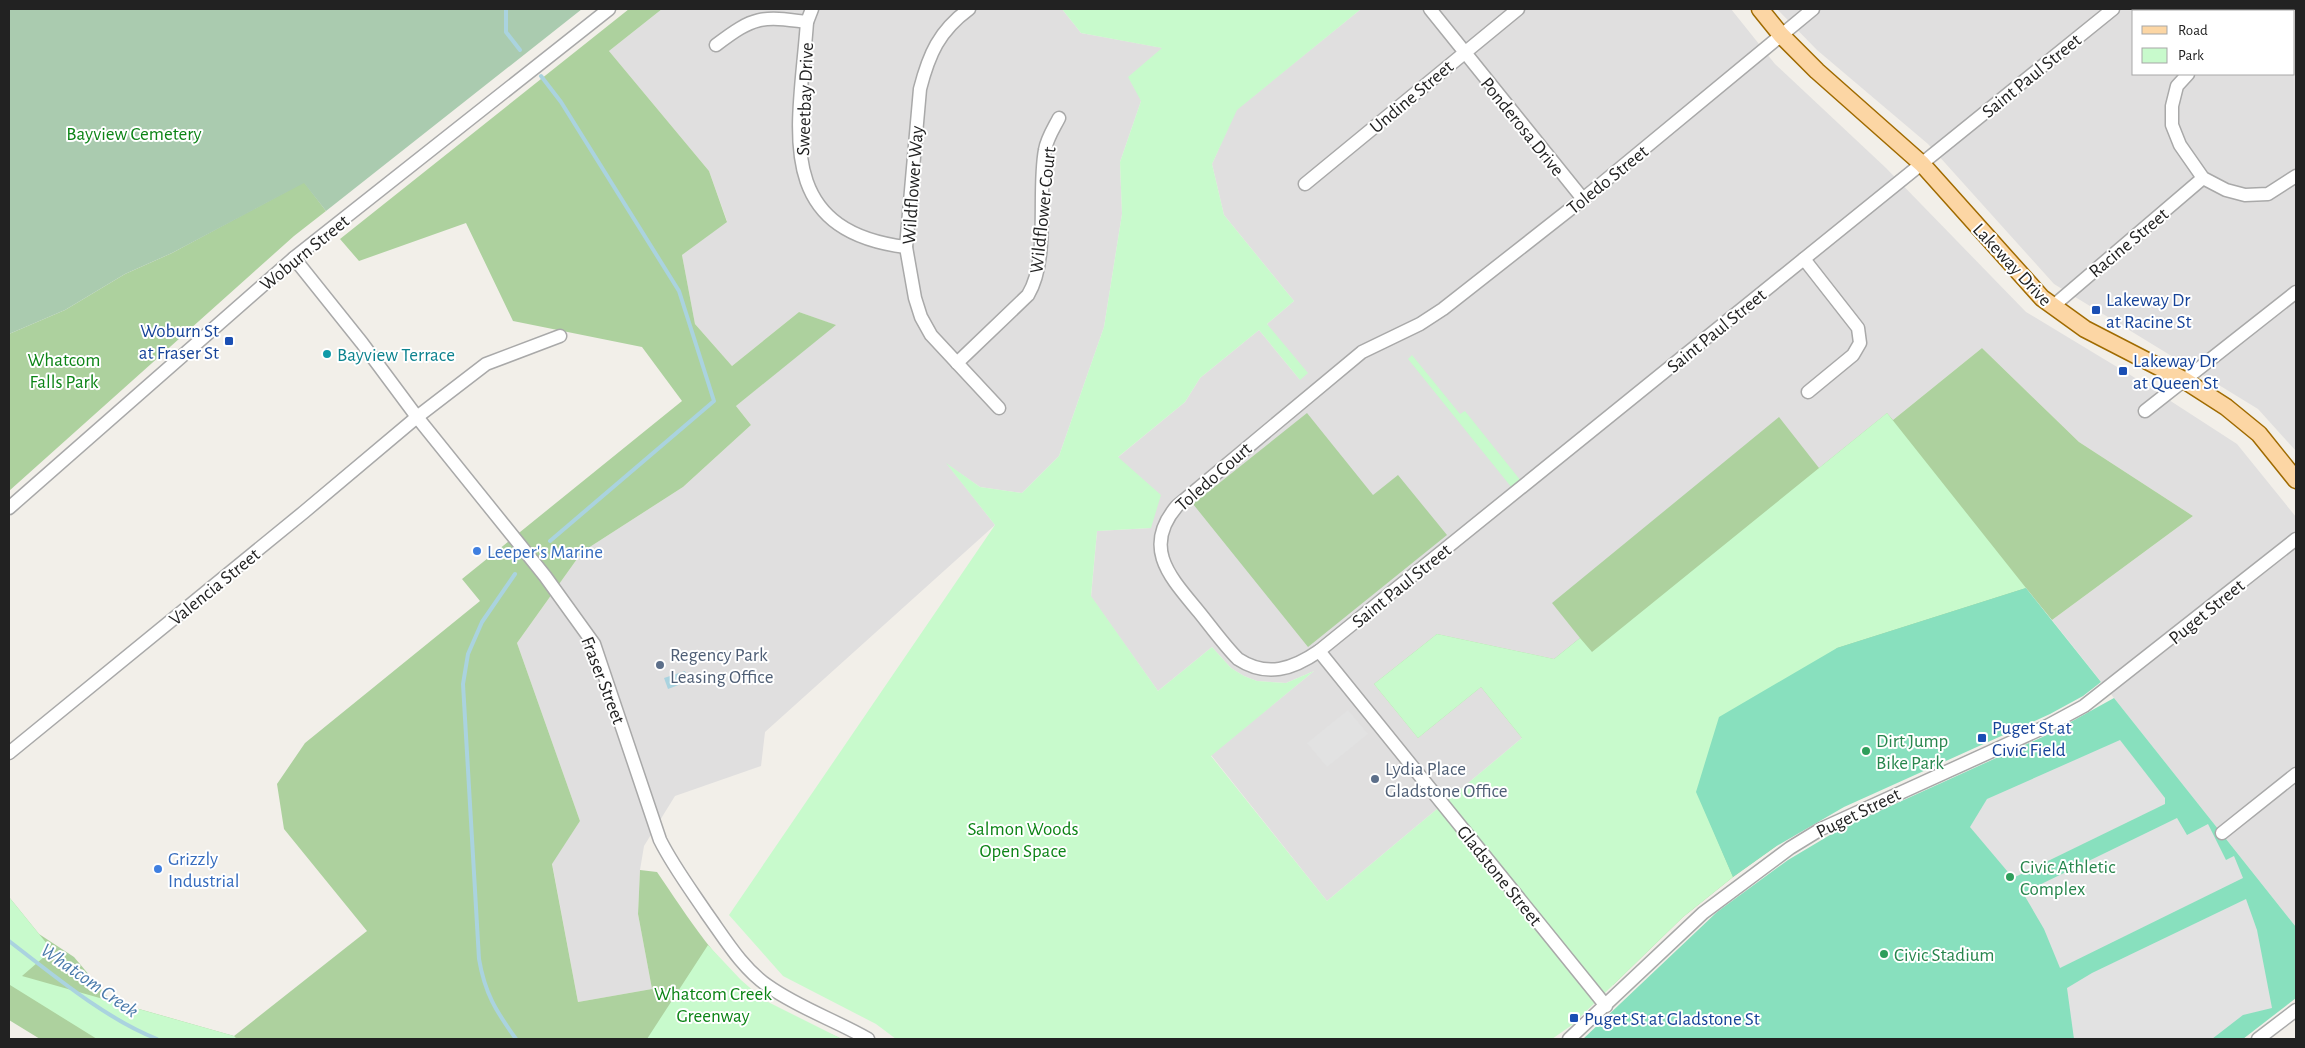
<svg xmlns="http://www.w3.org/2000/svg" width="2305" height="1048" viewBox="0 0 2305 1048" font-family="'Alegreya Sans',sans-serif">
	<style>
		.residential { fill: #e0dfdf; fill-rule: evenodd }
		.forest { fill: #add19e }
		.cemetery { fill: #aacbaf }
		.park { fill: #c8facc }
		.pitch { fill: #88e0be }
		.parking { fill: #e2e2e2 }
		.water { fill: #aad3df }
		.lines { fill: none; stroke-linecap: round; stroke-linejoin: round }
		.stream { stroke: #aad3df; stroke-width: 4 }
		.minor-casing { stroke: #a9a9a9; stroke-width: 15 }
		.major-casing { stroke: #a06b00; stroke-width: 19 }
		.minor { stroke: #fff; stroke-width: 12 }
		.major { stroke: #fcd6a4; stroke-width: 16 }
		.transit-dot { fill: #1a4fb4; stroke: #fff; stroke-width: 2 }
		.culture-dot { fill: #0f9aa8; stroke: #fff; stroke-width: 2 }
		.shop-dot { fill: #3f7fe0; stroke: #fff; stroke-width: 2 }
		.service-dot { fill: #5c6f8a; stroke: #fff; stroke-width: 2 }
		.leisure-dot { fill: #2e9e5b; stroke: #fff; stroke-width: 2 }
		.labels { text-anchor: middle; stroke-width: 4; stroke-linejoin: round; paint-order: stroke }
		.street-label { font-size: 19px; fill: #222; stroke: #fff }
		.park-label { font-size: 19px; fill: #0c8416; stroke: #fff }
		.transit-label { font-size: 19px; fill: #164399; stroke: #fff; text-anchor: start }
		.culture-label { font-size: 19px; fill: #0d838f; stroke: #fff; text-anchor: start }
		.shop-label { font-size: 19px; fill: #366cbe; stroke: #fff; text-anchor: start }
		.service-label { font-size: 19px; fill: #4e5e75; stroke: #fff; text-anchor: start }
		.leisure-label { font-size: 19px; fill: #27864d; stroke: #fff; text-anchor: start }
		.water-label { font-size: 20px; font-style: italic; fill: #4a7aab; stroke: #fff }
	</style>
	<rect width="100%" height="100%" fill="#f2efe9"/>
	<g class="residential">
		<polygon points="662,9 1062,9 1081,33 1163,48 1141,101 1120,162 1122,214 1104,327 1059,456 1022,493 980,487 948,465 995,525 765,732 761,766 675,796 644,846 640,870 638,914 652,989 578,1002 552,863 580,821 517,643 582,552 683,487 751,425 736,406 835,325 799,312 732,366 695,324 682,255 727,221 709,171 609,51"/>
		<polygon points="1361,9 1731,9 1775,64 1886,168 2026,312 2132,376 2237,444 2296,517 2296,927 2052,620 2193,516 2079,442 1982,348 1893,420 1887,413 1592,652 1554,659 1437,634 1374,684 1418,738 1481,687 1522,738 1327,901 1211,755 1314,671 1286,683 1257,681 1244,676 1231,668 1212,647 1158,691 1091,597 1097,531 1151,528 1117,458 1185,402 1200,378 1259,330 1300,380 1267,324 1294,301 1224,215 1212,164 1236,110"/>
		<path d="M 1777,9 L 2296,9 L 2296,451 L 2258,409 L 2054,284 L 1928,144 L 1817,50 ZM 2134,11 L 2294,11 L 2294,74 L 2134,74 Z"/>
	</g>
	<g class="forest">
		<path d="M 629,9 L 662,9 L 609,51 L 709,171 L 727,222 L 682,255 L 695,324 L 732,366 L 799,312 L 836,325 L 736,406 L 751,425 L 683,487 L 582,552 L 517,643 L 580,821 L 552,864 L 578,1002 L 652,989 L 638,914 L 640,870 L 657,872 C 688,917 718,967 764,1000 C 787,1016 816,1027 842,1039 L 40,1039 L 9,1020 L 9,897 L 39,934 L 74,957 L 111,1001 L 234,1036 L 367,931 L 284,829 L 277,784 L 305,743 L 480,601 L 462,579 L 682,401 L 642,347 L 513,321 L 466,223 L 359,261 L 340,239 Z"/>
		<polygon points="304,182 326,211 294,236 9,491 9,334 65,310 125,274 172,253"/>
		<polygon points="1982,348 2079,442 2193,516 2052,620 2026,588 1775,847 1733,877 1683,917 1613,985 1522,738 1481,687 1418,738 1374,684 1437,634 1554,659 1580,638 1552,603 1779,417 1819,468 1887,413 1893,420"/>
		<polygon points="1307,413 1373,495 1398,475 1447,535 1308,647 1193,504"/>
	</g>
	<polygon class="cemetery" points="9,9 582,9 326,211 304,183 172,253 125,274 65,310 9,334"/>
	<g class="park">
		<polygon points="1062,9 1361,9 1237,110 1212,164 1224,215 1294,301 1267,324 1308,373 1300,380 1259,330 1200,378 1185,402 1118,457 1161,495 1151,528 1097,531 1091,596 1158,691 1212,647 1231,668 1244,676 1257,681 1286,683 1314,671 1211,756 1327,901 1522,738 1481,687 1418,738 1374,684 1437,634 1554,659 1580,638 1592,652 1887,413 2026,588 1837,648 1697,792 1733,877 1683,917 1572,1025 1552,1039 896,1039 876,1024 783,976 729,915 995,525 946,463 980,487 1022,493 1059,456 1104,327 1122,214 1120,162 1141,101 1128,77 1162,48 1081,33"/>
		<polygon points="1412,355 1460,414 1465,411 1521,481 1512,488 1408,359"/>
		<polygon points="9,897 52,950 22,976 234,1036 237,1039 97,1039 10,985 9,986"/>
		<polygon points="708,945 741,980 764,1000 842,1039 647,1039"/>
	</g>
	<g class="pitch">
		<polygon points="2026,588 2101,682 2083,696 2050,714 1844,807 1775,847 1733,877 1696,792 1719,717 1837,648"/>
		<polygon points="2114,698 2296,927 2296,998 2243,1039 1583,1039 1717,912 1788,860 1840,829 2049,734"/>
	</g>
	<g class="parking">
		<polygon points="1348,710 1368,734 1327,767 1307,743"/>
		<polygon points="2120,740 2165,798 2165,804 2013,878 1970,827 1987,799"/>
		<polygon points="2177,818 2187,835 2208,824 2226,860 2234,856 2243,878 2060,968 2044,929 2023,893"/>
		<polygon points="2246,899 2257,930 2272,1008 2243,1015 2212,1039 2074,1039 2067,988 2092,973"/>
	</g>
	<polygon class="water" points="685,671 689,681 668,689 664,678"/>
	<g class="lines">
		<g class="stream">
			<polyline points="506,9 506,32 520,50"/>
			<polyline points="541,76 561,102 679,291 714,401 550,541"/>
			<path d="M 515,574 L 482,622 L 468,654 L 463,684 L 479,959 C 485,994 496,1011 516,1039"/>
			<path d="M 9,941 C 53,975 106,1019 157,1039"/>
		</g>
		<defs>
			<g id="minor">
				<path d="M 812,9 L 807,22 C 800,123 769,230 906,247"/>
				<path d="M 969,9 C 939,31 929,54 920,89 L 906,247 L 915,298 L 921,317 L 931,335 L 999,408"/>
				<polyline points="1430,9 1583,199"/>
				<path d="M 1813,9 L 1583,199 L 1443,309 L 1420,324 L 1362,352 L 1177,506 C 1141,548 1171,578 1199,612 C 1212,628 1224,645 1238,659 C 1267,678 1293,669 1319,651 L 2113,9"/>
				<polyline points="2263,11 2266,9"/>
				<path d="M 716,45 C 754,16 761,16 807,22"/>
				<polyline points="2188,74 2177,86 2172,106 2172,125 2180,145 2203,178 2226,190 2245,195 2268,194 2296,176"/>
				<polyline points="1305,184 1518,9"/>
				<path d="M 294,258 L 362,343 L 417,417 L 545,576 L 594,644 L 660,840 C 673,866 691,890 707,914 C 725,939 742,968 768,986 C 799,1008 835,1020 868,1039"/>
				<polyline points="1804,259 1858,328 1860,343 1853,355 1808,392"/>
				<polyline points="2052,307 2203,178"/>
				<path d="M 957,363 L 1028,295 C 1050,259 1037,192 1045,150 C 1047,138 1054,128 1059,118"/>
				<polyline points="2145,411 2296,292"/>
				<polyline points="9,508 294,258 609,9"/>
				<polyline points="1319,651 1606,1006"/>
				<polyline points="9,753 304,512 417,417 486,364 560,336"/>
				<polyline points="2222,833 2296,774"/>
				<polyline points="1569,1039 1703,913 1790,848 1821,829 2047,726 2084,706 2296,539"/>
				<polyline points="2258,1039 2296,1010"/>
			</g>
			<polyline id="major" points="1760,9 1781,35 1817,71 1922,164 2042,298 2085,329 2184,380 2226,407 2259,434 2296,480"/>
		</defs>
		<use href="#minor" class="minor-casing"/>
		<use href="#major" class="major-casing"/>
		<use href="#minor" class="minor"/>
		<use href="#major" class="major"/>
	</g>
	<g class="transit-dot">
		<rect x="2091" y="305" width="10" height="10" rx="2.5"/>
		<rect x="224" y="336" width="10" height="10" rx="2.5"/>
		<rect x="2118" y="366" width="10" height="10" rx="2.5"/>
		<rect x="1977" y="733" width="10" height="10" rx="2.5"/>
		<rect x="1569" y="1013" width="10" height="10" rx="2.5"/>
	</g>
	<circle class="culture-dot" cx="327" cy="354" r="5"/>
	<g class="shop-dot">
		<circle cx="477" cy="551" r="5"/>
		<circle cx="158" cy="869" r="5"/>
	</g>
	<g class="service-dot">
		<circle cx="660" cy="665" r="5"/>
		<circle cx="1375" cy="779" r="5"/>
	</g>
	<g class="leisure-dot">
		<circle cx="1866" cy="751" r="5"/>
		<circle cx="2010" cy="877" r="5"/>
		<circle cx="1884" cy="954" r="5"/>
	</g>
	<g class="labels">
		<g class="street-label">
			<text transform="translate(2031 75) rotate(-39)" y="7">Saint Paul Street</text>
			<text transform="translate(1411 96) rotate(-40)" y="7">Undine Street</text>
			<text transform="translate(804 99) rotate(-88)" y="7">Sweetbay Drive</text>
			<text transform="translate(1523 126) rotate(51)" y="7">Ponderosa Drive</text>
			<text transform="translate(1607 179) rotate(-39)" y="7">Toledo Street</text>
			<text transform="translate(912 185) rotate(-86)" y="7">Wildflower Way</text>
			<text transform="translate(1042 210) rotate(-84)" y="7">Wildflower Court</text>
			<text transform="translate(2128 242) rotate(-40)" y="7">Racine Street</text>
			<text transform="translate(304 252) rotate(-39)" y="7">Woburn Street</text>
			<text transform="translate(2013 264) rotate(47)" y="7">Lakeway Drive</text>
			<text transform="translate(1716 330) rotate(-39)" y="7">Saint Paul Street</text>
			<text transform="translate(1213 476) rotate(-41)" y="7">Toledo Court</text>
			<text transform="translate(1401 585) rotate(-39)" y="7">Saint Paul Street</text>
			<text transform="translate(214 586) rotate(-39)" y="7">Valencia Street</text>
			<text transform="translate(2206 611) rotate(-39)" y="7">Puget Street</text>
			<text transform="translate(604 680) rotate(69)" y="7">Fraser Street</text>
			<text transform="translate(1858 812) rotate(-26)" y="7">Puget Street</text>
			<text transform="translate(1500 875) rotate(51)" y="7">Gladstone Street</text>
		</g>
		<g class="park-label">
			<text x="134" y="140">Bayview Cemetery</text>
			<text x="64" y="366">Whatcom<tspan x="64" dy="22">Falls Park</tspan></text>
			<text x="1023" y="835">Salmon Woods<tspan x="1023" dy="22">Open Space</tspan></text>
			<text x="713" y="1000">Whatcom Creek<tspan x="713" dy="22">Greenway</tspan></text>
		</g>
		<g class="transit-label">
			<text x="2106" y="306">Lakeway Dr<tspan x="2106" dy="22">at Racine St</tspan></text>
			<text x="219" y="337" text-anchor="end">Woburn St<tspan x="219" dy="22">at Fraser St</tspan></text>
			<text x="2133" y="367">Lakeway Dr<tspan x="2133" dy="22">at Queen St</tspan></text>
			<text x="1992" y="734">Puget St at<tspan x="1992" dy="22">Civic Field</tspan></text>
			<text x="1584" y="1025">Puget St at Gladstone St</text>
		</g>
		<g class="culture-label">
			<text x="337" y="361">Bayview Terrace</text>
		</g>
		<g class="shop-label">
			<text x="487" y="558">Leeper's Marine</text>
			<text x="168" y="865">Grizzly<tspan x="168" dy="22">Industrial</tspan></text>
		</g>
		<g class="service-label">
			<text x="670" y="661">Regency Park<tspan x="670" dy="22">Leasing Office</tspan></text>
			<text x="1385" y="775">Lydia Place<tspan x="1385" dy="22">Gladstone Office</tspan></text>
		</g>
		<g class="leisure-label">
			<text x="1876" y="747">Dirt Jump<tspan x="1876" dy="22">Bike Park</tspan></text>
			<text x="2020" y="873">Civic Athletic<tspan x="2020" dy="22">Complex</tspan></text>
			<text x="1894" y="961">Civic Stadium</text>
		</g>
		<g class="water-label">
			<text transform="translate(90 980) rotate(35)" y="7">Whatcom Creek</text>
		</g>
	</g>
	<rect width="2305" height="1048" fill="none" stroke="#222222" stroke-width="20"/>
	<rect x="2132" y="10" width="162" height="65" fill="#ffffff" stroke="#a7a7a7"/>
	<rect x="2142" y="26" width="25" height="8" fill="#fcd6a4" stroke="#a7a7a7"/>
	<text x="2178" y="35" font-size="15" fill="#222222">Road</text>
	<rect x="2142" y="48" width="25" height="15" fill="#c8facc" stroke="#a7a7a7"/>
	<text x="2178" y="60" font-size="15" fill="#222222">Park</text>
</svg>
